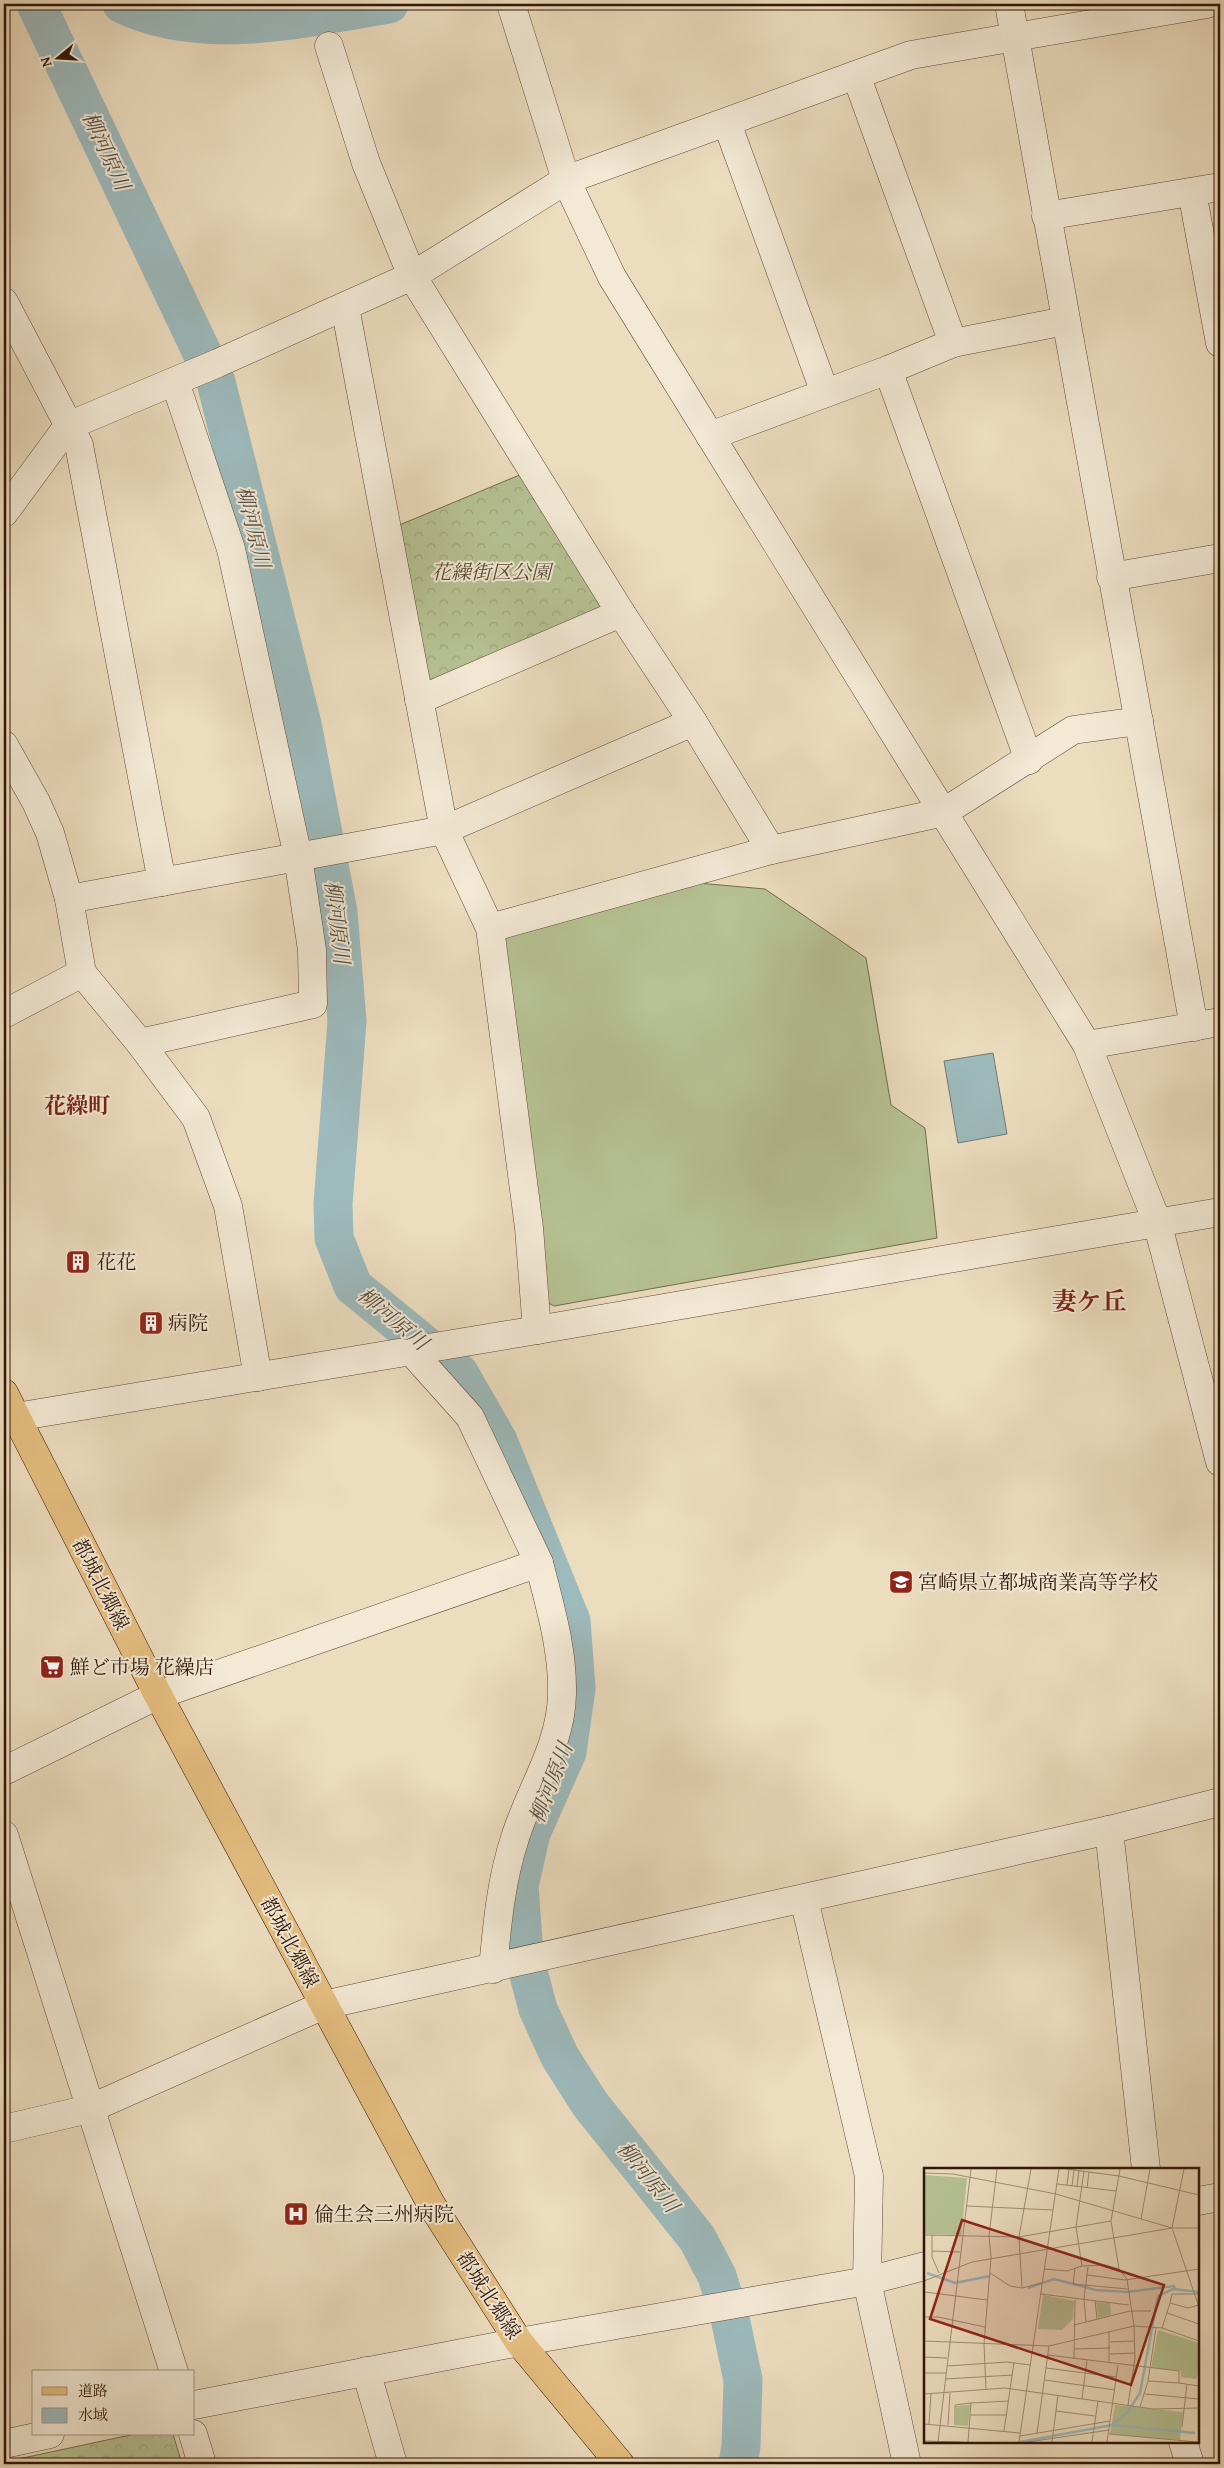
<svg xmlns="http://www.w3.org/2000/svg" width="1224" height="2468" viewBox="0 0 1224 2468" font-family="'Gentium Book Plus','Noto Serif JP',serif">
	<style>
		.forest { fill: url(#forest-crowns); stroke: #736c4e }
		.pitch { fill: #b6c294; stroke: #736c4e }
		.water { fill: #9dbabc; stroke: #717974 }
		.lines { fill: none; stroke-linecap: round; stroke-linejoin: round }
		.river { stroke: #9dbabc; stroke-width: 39 }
		.minor-casing { stroke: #5f4835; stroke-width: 29 }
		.major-casing { stroke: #301707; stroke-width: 29 }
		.minor { stroke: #f3e9d5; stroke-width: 28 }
		.major { stroke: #e6be80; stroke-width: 28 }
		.labels { text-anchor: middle; stroke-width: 4; stroke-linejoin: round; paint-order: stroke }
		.park-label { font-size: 20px; font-style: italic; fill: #584a31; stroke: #f3e9d5 }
		.poi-label { font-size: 20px; fill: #301707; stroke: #f3e9d5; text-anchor: start }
		.street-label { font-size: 20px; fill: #301707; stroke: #f3e9d5 }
		.water-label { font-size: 21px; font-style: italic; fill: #565046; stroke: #f3e9d5 }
		.quarter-label { font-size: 22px; font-weight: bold; fill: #7a1f14; stroke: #f3e9d5 }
		.district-label { font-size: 25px; font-weight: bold; fill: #7a1f14; stroke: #f3e9d5 }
		.inset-river { fill: none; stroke: #9dbabc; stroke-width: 2.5 }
		.inset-road { fill: none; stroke: #a18e75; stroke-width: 1 }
		.view { fill: #8f2418; fill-opacity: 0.15; stroke: #8f2418; stroke-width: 2.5 }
		.inset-edge { fill: none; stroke: #301707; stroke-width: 2.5 }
	</style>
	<defs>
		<pattern id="forest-crowns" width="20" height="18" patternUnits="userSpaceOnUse" patternTransform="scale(1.25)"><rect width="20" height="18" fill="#b6c294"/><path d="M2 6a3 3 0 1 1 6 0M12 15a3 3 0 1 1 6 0" fill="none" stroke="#9da67e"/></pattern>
	</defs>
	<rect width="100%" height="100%" fill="#ecddbf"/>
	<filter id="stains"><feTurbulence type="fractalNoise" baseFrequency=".004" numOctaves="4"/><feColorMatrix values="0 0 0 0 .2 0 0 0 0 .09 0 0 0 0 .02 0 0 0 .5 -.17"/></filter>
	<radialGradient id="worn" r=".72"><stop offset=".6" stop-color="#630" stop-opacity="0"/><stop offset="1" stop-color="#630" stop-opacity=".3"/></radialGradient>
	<g class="forest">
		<polygon points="522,474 606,607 430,685 397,526"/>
		<polygon points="135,2434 173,2434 182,2464 4,2464 4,2462"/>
	</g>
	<polygon class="pitch" points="698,883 765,889 866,958 891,1105 925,1128 937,1238 554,1306 548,1303 502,937"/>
	<polygon class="water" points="993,1053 1007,1134 958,1143 944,1061"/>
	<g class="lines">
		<g class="river">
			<polyline points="36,4 216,382 302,724 338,912 347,1021 333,1204 334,1238 353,1286 459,1373 498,1441 571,1621 576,1688 567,1752 531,1833 519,1886 524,1956 538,2009 560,2057 590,2104 697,2238 717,2276 730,2318 743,2380 741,2446 738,2464"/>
			<path d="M 122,4 C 204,43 302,18 389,4"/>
		</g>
		<defs>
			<g id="minor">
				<polyline points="511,4 566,180 612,277 1087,1045 1157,1222 1220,1462"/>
				<polyline points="1009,4 1194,1027"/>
				<polyline points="329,46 366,163 412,276 621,613 693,722 771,850"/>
				<polyline points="856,75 953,343"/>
				<polyline points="727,123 825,393"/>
				<polyline points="1192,192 1220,343"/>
				<polyline points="1046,216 1220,187"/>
				<polyline points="4,302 79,445 162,882"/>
				<polyline points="345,307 444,830 490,928 529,1228 537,1330"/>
				<polyline points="888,370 1029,760"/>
				<polyline points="710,436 888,370 953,343 1065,321"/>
				<polyline points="4,513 68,426 218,363 412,276 566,180 911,55 1207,4"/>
				<polyline points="1111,577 1220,558"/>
				<polyline points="419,700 621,613"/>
				<polyline points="4,745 36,802 50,833 69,899 82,973 140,1043 196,1118 228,1206 258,1377"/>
				<polyline points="69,899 444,830 693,722"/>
				<polyline points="490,928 771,850 944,812 1073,730 1139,721"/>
				<polyline points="4,1014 82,973"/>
				<polyline points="140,1043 313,1004 312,950 298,857 231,549 175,382"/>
				<polyline points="1087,1045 1220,1022"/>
				<polyline points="411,1351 470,1417 539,1563"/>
				<polyline points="4,1419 537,1330 1220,1212"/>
				<path d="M 4,1771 L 158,1695 L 539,1563 C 550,1607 563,1649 562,1694 C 561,1747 530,1789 515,1838 C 501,1880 497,1925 493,1969"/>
				<polyline points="1109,1830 1146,2169"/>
				<polyline points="4,1835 174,2372"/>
				<polyline points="804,1899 869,2176 867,2281 907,2464"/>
				<polyline points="4,2129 89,2109 324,2005 1109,1830 1220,1802"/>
				<polyline points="1198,2201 1220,2197"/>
				<polyline points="366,2371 393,2464"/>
				<polyline points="194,2405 519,2342 867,2281 925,2266"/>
				<polyline points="193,2434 202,2464"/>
				<polyline points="1183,2442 1190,2464"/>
				<polyline points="4,2444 50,2434"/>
			</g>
			<polyline id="major" points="4,1393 158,1695 431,2204 519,2342 620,2464"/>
		</defs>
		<use href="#minor" class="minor-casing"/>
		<use href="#major" class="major-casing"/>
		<use href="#minor" class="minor"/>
		<use href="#major" class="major"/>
	</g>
	<defs>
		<symbol id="building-square" viewBox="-11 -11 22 22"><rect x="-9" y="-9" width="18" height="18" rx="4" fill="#8f2418" stroke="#f3e9d5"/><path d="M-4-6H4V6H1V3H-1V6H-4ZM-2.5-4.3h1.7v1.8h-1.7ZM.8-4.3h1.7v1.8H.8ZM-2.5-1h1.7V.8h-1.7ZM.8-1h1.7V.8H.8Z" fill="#fff"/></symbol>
		<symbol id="school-square" viewBox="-11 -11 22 22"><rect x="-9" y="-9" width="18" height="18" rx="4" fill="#8f2418" stroke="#f3e9d5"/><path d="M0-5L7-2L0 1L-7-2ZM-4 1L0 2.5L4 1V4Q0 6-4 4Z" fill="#fff"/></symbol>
		<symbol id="supermarket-square" viewBox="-11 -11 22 22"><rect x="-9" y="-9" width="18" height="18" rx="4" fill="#8f2418" stroke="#f3e9d5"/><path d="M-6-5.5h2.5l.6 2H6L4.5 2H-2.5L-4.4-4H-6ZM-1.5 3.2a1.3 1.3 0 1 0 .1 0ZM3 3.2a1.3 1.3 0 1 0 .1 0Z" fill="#fff"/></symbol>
		<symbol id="hospital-square" viewBox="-11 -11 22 22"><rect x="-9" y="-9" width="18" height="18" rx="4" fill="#8f2418" stroke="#f3e9d5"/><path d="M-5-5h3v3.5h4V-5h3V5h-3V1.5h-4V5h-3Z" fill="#fff"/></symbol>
	</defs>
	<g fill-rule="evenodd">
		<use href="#building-square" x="64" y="1248" width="28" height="28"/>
		<use href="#building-square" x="137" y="1309" width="28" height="28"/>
		<use href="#school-square" x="887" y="1568" width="28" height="28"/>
		<use href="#supermarket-square" x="38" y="1653" width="28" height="28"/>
		<use href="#hospital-square" x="282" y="2200" width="28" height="28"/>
	</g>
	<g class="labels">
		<g class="park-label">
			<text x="491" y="579">花繰街区公園</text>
		</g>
		<g class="poi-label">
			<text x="96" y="1269">花花</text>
			<text x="168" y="1330">病院</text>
			<text x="918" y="1589">宮崎県立都城商業高等学校</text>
			<text x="70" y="1674">鮮ど市場 花繰店</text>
			<text x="314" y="2221">倫生会三州病院</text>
		</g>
		<g class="street-label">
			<text transform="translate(101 1584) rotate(63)" y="7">都城北郷線</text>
			<text transform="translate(290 1942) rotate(62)" y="7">都城北郷線</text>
			<text transform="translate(489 2295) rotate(57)" y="7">都城北郷線</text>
		</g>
		<g class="water-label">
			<text transform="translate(106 151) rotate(65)" y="7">柳河原川</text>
			<text transform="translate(253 527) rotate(76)" y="7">柳河原川</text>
			<text transform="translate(337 922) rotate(83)" y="7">柳河原川</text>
			<text transform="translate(393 1319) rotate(40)" y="7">柳河原川</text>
			<text transform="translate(551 1783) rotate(-69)" y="7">柳河原川</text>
			<text transform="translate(648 2177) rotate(51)" y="7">柳河原川</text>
		</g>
		<g class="quarter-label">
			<text x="77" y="1113">花繰町</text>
		</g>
		<g class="district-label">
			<text x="1089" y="1310">妻ケ丘</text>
		</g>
	</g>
	<g transform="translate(924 2168)">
		<rect width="275" height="275" fill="#ecddbf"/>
		<path d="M 0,7 L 43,10 L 37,67 L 0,66 ZM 172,134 L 186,135 L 187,147 L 174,150 ZM 46,237 L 44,258 L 32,257 L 32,238 ZM 191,237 L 259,244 L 256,272 L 186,266 Z" fill="#b6c294"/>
		<path d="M 234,162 L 275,175 L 275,203 L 272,211 L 257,209 L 257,203 L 227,200 Z" fill="#b6c294"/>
		<path d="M 119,127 L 150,133 L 149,151 L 138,162 L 114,161 Z" fill="#b6c294"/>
		<path class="inset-river" d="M 3,105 L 31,115 L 66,108M 104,120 L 130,111 L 172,122 L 203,124 L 250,118 L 251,121M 188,257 L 203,245 L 216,225 L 234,128 L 249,121 L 275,124M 96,274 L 188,257 L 271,265"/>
		<path class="inset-road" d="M 142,1 L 195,8 L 275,27M 196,1 L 187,53 L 195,101 L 203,111 L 210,158 L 211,190 L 204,237M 260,1 L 248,60 L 275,139M 0,5 L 29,6 L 132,26 L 248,60M 133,16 L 192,23M 143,17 L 145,1M 148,18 L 150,2M 153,18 L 155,2M 163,20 L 165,4M 42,38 L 129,42M 217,51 L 226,1M 0,67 L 95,69 L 187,53M 8,67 L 8,89 L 15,105M 8,83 L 36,84M 158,98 L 152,59 L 160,3M 120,101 L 143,103 L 158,98 L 181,97 L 195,101M 151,101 L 149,116 L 204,121M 66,105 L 86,118 L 98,120 L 95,69 L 107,1M 163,107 L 201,112 L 275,101M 0,113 L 48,94 L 248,60 L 275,60M 98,120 L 118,115M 1,124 L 63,132M 117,126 L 205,137M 171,133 L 173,151M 246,135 L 248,126 L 275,126M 0,143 L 0,113M 243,145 L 275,156M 0,149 L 14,149 L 61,159M 162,154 L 160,131 L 164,99M 150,157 L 206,143 L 227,143M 238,160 L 246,135 L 264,140 L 275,137M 0,173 L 125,178 L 210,158 L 238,160 L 275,173M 186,174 L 210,173M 150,181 L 186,180M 186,186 L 211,185M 124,187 L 255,203 L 255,215 L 275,218M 0,189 L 23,190M 150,191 L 151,132M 185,195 L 185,163M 23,198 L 83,194 L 106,197M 122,200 L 192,209M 0,205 L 22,205M 21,211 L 89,207M 121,212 L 191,222M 224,213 L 255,215M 62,221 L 60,176 L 67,90 L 65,68 L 73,1M 0,226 L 81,220 L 229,241 L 275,240M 221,226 L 275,231M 158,231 L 163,192M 216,239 L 224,213 L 232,160M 132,243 L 171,248M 46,247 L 83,247M 0,256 L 96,265M 5,256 L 7,226M 24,257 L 26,225M 31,257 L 31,237 L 47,235M 258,259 L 263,216M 80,263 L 90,194M 113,265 L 125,178M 185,266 L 273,274M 96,268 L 186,253M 0,273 L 38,274M 14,274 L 47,1M 44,274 L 47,235 L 85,233M 95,274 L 135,1M 104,274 L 185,262M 128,274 L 134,227M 168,274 L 174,233M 183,274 L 194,197"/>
		<path class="view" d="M 38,52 L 240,117 L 207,217 L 6,151 Z"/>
		<rect width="275" height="275" class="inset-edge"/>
	</g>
	<rect width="1224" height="2468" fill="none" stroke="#ecddbf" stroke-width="20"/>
	<rect x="5" y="5" width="1214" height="2458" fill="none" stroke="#301707" stroke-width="2.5"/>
	<rect x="10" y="10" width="1204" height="2448" fill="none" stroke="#301707"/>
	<rect x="32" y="2370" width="162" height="65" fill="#f3e9d5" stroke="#a59583"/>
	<rect x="42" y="2387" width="25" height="8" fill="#e6be80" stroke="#a59583"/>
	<text x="78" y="2396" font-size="15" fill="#301707">道路</text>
	<rect x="42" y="2408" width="25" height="15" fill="#9dbabc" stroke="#a59583"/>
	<text x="78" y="2420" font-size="15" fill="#301707">水域</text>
	<g transform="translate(58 58) rotate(252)" stroke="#f3e9d5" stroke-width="4" paint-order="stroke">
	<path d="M0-4L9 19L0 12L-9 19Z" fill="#301707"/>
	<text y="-8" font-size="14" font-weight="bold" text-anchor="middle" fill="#301707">N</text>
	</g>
	<rect width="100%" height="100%" filter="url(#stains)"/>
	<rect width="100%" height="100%" fill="url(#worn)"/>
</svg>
